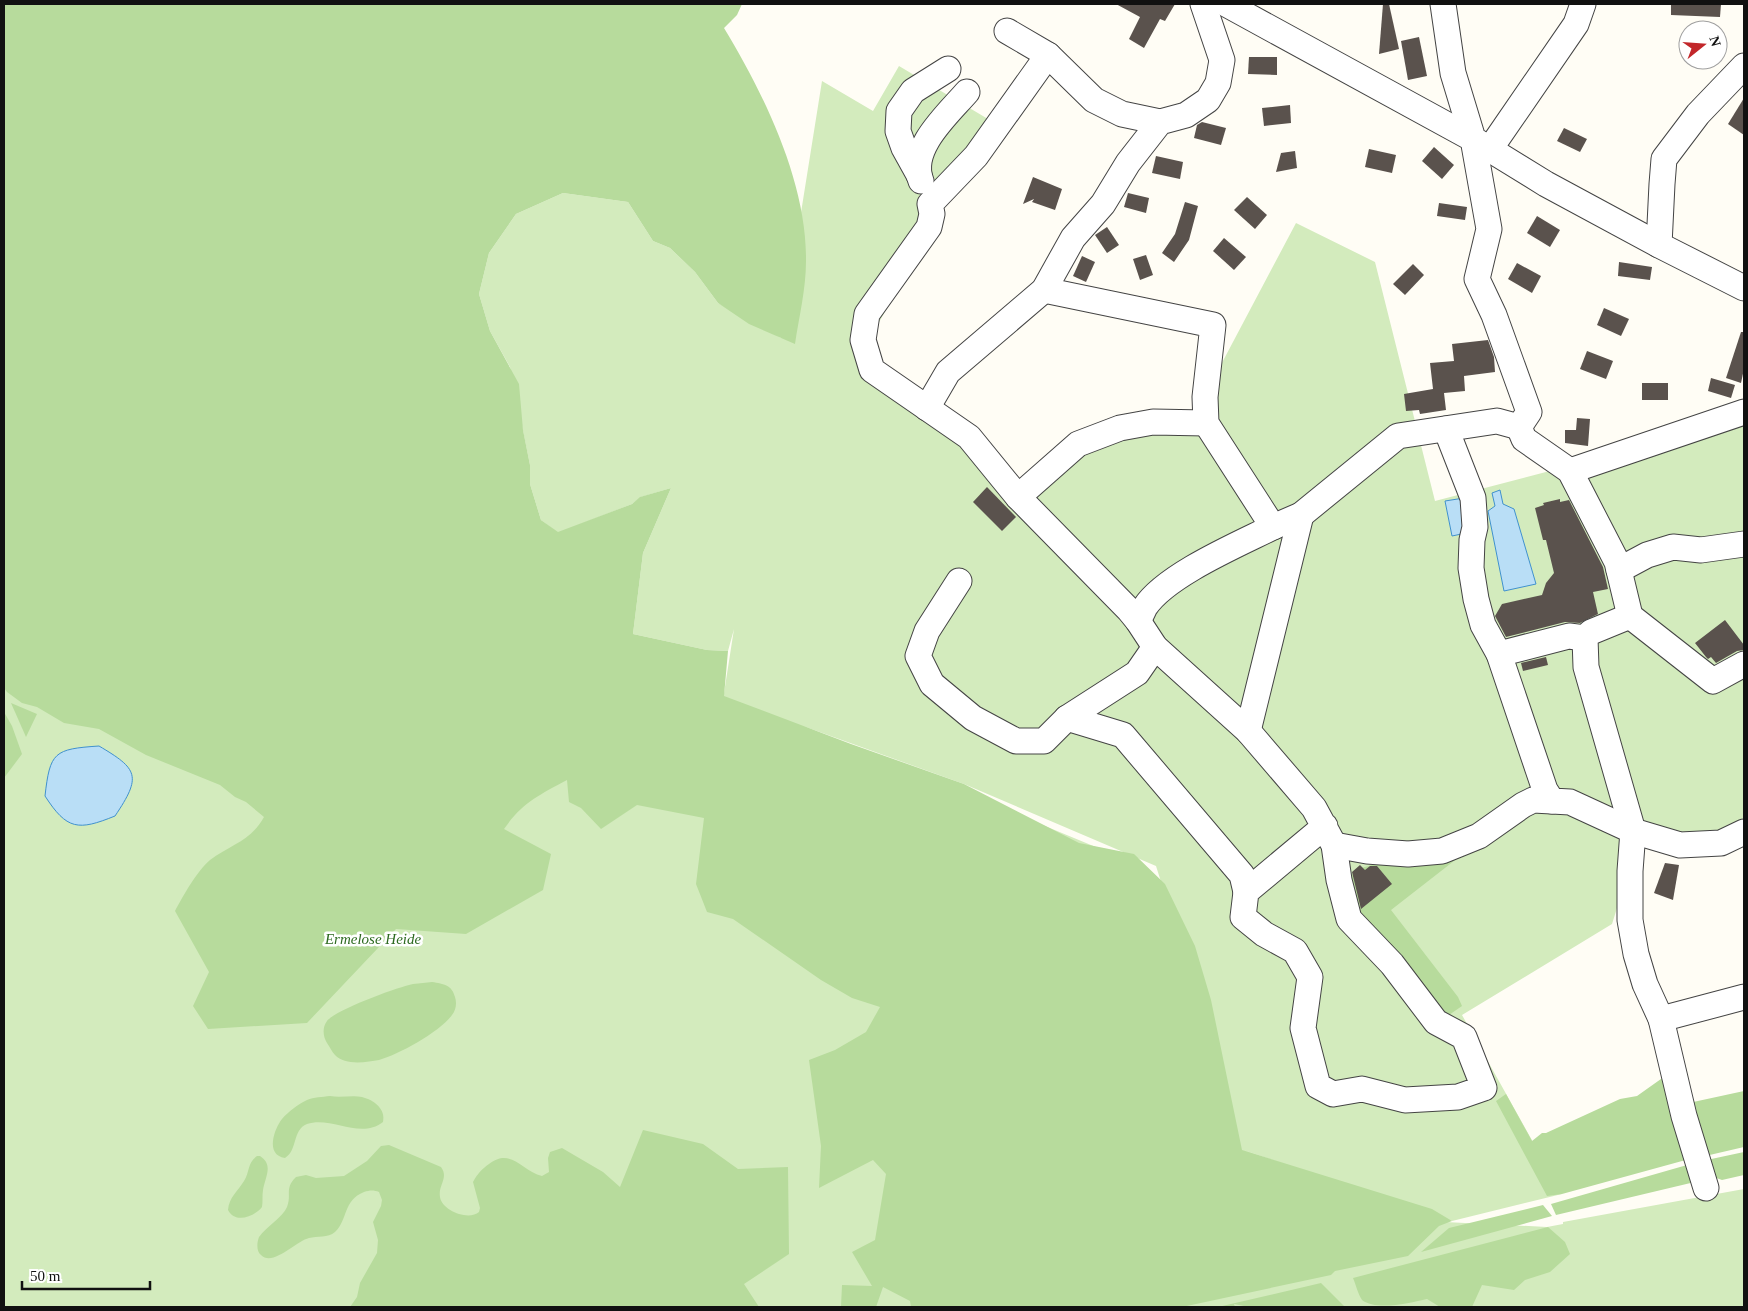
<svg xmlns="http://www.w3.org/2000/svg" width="1748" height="1311" viewBox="0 0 1748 1311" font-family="'Times New Roman',serif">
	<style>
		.green { fill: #d3ebbd; fill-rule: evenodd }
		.forest { fill: #b7db9c }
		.water { fill: #b9def6; stroke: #4091ce }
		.building { fill: #5a524d }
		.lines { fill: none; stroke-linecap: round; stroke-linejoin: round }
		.minor-casing { stroke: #444; stroke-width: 27 }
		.minor { stroke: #fff; stroke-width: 25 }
		.labels { text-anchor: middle; stroke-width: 5; stroke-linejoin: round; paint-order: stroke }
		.park-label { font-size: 15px; font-style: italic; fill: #2d6a20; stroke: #fff }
	</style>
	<rect width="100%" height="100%" fill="#fffdf5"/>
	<path class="green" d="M 899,66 L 993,122 L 857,361 L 1017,492 L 1081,440 L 1197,410 L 1296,223 L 1375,262 L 1435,501 L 1744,420 L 1744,818 L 1714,834 L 1697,838 L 1642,828 L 1612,924 L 1462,1015 L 1562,1194 L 1452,1221 L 1243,1150 L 1445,1222 L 1547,1227 L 1563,1224 L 1563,1222 L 1744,1189 L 1744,1307 L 4,1307 L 4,370 L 724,693 L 734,629 L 728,651 L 707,650 L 633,634 L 643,553 L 671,488 L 641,497 L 632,504 L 558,533 L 541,520 L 530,484 L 530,465 L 510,367 L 490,331 L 479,294 L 489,253 L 516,214 L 563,193 L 628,202 L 653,241 L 670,248 L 695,272 L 718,303 L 781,338 L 822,81 L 873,111 ZM 803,726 L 964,784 L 1156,866 L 1163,888 L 1132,862 Z"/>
	<g class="forest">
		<path d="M 4,4 L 742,4 L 737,15 L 724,28 C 764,94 807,182 806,261 C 806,289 799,317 795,344 L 749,324 L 718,303 L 695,272 L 670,248 L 653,241 L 628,202 L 563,193 L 516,214 L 489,253 L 479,294 L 490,331 L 519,384 L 523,430 L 530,465 L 530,484 L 541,520 L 558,532 L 632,504 L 640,497 L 671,488 L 643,553 L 633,634 L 707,650 L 728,651 L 724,696 L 851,744 L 964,784 L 1079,843 L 1134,854 L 1165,884 L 1195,946 L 1211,1000 L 1242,1150 L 1432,1209 L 1452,1221 L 1439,1226 L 1408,1256 L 1335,1271 L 1331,1275 L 1182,1307 L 911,1307 L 910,1301 L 883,1287 L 876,1307 L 841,1307 L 842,1285 L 872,1286 L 852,1252 L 875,1240 L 886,1174 L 873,1160 L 819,1188 L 821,1146 L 809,1060 L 835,1050 L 866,1032 L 880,1007 L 852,998 L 821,980 L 733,919 L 707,912 L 696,884 L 704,818 L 637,805 L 601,829 L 581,808 L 569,802 L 567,780 C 539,795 522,803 504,829 L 551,854 L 543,890 L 466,934 L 396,929 L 307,1023 L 208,1029 L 193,1006 L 209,972 L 175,911 C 183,896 197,871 210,860 C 231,844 250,842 264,817 L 246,802 L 235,797 L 220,785 L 146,755 L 99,729 L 64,723 L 37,707 L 22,703 L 7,692 L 4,688 Z"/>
		<polygon points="11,703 37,714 26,737"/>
		<polygon points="4,712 12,726 22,754 4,778"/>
		<polygon points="1477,843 1391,910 1458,997 1462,1006 1446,1017 1404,958 1367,923 1349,897 1349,878 1358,869 1382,862"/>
		<path d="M 432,982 C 444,984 452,985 455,997 C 457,1003 456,1010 452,1015 C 441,1031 398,1055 379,1060 C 367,1062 345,1066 335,1055 C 332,1052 330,1047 327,1043 C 323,1036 322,1028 327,1021 C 335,1010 398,987 413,984 C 420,983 426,983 432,982 Z"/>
		<polygon points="1668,1074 1693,1158 1562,1194 1547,1196 1496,1101 1506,1094 1532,1141 1542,1133 1546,1133 1620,1099 1637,1096"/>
		<polygon points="1744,1091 1744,1147 1701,1157 1684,1104"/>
		<path d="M 330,1096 C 340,1098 353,1095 362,1097 C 374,1100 386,1109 383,1122 C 360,1140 332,1116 307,1124 C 292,1130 298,1150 285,1158 C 265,1155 274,1129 282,1119 C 288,1112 298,1104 307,1100 C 314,1097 322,1097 330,1096 Z"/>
		<path d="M 643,1130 L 703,1144 L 738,1169 L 788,1167 L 789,1254 L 744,1284 L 759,1307 L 350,1307 L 357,1297 L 360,1283 L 377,1253 L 378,1240 L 373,1222 L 381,1206 L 382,1200 L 379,1192 C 374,1190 370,1190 364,1192 C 343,1200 348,1220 335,1232 C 328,1238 317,1236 309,1238 C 296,1241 273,1267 261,1255 C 256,1251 257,1242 259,1237 C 266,1227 283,1217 287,1207 C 292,1194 284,1189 296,1177 L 306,1175 L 316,1178 L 344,1176 L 367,1161 L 381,1146 L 389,1145 L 441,1167 C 449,1178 438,1185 440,1197 C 442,1211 469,1221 479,1212 L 480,1208 L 473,1182 C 478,1173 482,1169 489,1164 C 511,1147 522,1171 542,1176 L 549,1172 L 548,1158 L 550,1152 L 562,1148 L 603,1172 L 620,1187 Z"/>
		<polygon points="1744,1152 1744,1175 1722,1180 1711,1176 1702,1161"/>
		<path d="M 257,1156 L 260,1156 C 274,1165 265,1177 263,1190 C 262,1196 263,1201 262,1207 C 254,1217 235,1224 228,1210 C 229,1197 238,1191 244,1181 C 250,1172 247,1163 257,1156 Z"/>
		<polygon points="1694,1163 1699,1181 1556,1215 1551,1204"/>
		<polygon points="1543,1205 1552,1216 1421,1252 1449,1228"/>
		<path d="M 1548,1227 L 1565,1242 L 1570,1254 L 1550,1272 L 1525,1280 L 1514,1290 L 1482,1285 L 1472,1307 L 1440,1307 L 1427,1299 C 1410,1303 1376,1311 1362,1300 C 1358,1294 1356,1285 1353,1278 Z"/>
		<polygon points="1321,1283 1345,1307 1249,1307 1234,1304 1235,1307 1218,1307"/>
	</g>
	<g class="water">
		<polygon points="1500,490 1503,504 1514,509 1536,584 1504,591 1488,511 1495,506 1492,493"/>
		<polygon points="1464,498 1471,532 1452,536 1445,501"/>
		<path d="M 99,746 C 138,769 142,776 115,816 C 78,831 67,830 45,796 C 50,752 54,749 99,746 Z"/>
	</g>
	<g class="building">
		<polygon points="1116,4 1175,4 1165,21 1160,19 1144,48 1129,39 1140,17"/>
		<polygon points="1383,4 1389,4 1399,49 1379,54"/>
		<polygon points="1671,4 1721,4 1720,17 1671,15"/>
		<polygon points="1419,37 1427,76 1408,80 1401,41"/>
		<polygon points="1249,57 1277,57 1277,75 1248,74"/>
		<polygon points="1744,98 1744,135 1728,124"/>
		<polygon points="1290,105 1291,123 1264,126 1262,108"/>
		<polygon points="1202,122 1226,128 1221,145 1194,138 1197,125"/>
		<polygon points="1564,128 1587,139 1580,152 1557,141"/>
		<polygon points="1434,147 1454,165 1442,179 1422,161"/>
		<polygon points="1369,149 1396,155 1392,173 1365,167"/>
		<polygon points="1295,151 1297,168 1276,172 1281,153"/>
		<polygon points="1156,156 1183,162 1180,179 1152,173"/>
		<polygon points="1033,177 1062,189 1055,210 1032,202 1034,199 1023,204"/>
		<polygon points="1128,193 1149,198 1146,213 1124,207"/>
		<polygon points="1247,197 1267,215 1255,229 1234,210"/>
		<polygon points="1185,202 1198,206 1189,240 1174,262 1162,253 1175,234"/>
		<polygon points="1439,203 1467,207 1465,220 1437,216"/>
		<polygon points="1537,216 1560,230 1550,247 1527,233"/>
		<polygon points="1107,227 1119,245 1107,253 1095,235"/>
		<polygon points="1224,238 1246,257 1234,270 1213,251"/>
		<polygon points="1146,255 1153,275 1140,280 1133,259"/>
		<polygon points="1082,256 1095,262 1086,282 1073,276"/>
		<polygon points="1619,262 1652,267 1650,280 1618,276"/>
		<polygon points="1517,263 1541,276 1532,293 1508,279"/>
		<polygon points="1413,264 1424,275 1405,295 1393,284"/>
		<polygon points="1604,308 1629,319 1621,336 1597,325"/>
		<polygon points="1741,332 1744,332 1744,369 1741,383 1726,378"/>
		<polygon points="1488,340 1494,357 1495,372 1464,376 1465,391 1444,393 1446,410 1420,414 1419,410 1406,411 1404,394 1433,389 1430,363 1454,361 1452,344"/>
		<polygon points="1587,351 1613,361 1606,379 1580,369"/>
		<polygon points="1711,378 1735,385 1731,398 1708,391"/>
		<rect x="1642" y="383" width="26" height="17"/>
		<polygon points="1577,418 1590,419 1588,446 1565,443 1565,430 1576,430"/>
		<polygon points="987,487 1016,517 1002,531 973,502"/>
		<polygon points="1560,499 1560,502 1569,500 1603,567 1608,589 1593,592 1598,614 1580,623 1565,622 1506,637 1495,616 1502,604 1542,595 1546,583 1554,573 1546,540 1543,540 1535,508 1544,505 1543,503"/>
		<polygon points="1725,620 1744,645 1744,650 1737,651 1716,663 1711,657 1708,659 1706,657 1695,643"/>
		<polygon points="1546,657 1548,665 1523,671 1521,663"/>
		<polygon points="1665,863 1679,865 1673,900 1654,893"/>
		<polygon points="1360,865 1365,870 1370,866 1377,866 1392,884 1361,909 1352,872"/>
	</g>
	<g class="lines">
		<defs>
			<g id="minor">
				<polyline points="1226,4 1473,139 1489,229 1477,279 1494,315 1529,412 1519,427 1524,439 1570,471 1617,562 1630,616 1713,681 1744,664"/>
				<polyline points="1443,4 1453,73 1473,139 1546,184 1659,245 1744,288"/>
				<polyline points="1007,31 1048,55 1094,100 1122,114 1160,122"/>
				<polyline points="1048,55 976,156 930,204 932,214 929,227 867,314 863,340 872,370 969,437 1018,497 1129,610 1138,621 1155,647 1248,731 1314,808 1334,845 1339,880 1349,919 1392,964 1436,1022 1464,1037 1484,1088 1458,1097 1405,1100 1362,1089 1333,1094 1318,1086 1303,1028 1310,977 1295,951 1264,934 1243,917 1246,892 1325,826"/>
				<polyline points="1490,149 1576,24 1583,4"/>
				<polyline points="919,175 904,148 898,131 899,111 913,91 948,69"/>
				<path d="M 921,181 C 908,149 948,114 967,92"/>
				<polyline points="1659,245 1662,184 1664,159 1698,114 1744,66"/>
				<polyline points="1044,290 1213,325 1205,397 1206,423 1273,527 1301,515 1398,436 1497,421 1519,427"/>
				<polyline points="927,408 948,372 1044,290 1073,238 1103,204 1128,163 1160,122 1186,115 1208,100 1218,83 1222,60 1203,4"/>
				<polyline points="1446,429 1473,498 1475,527 1472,540 1471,568 1476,599 1483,625 1499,654 1545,790 1552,801 1570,802 1633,831 1680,845 1721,843 1744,832"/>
				<polyline points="1570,471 1744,412"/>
				<polyline points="1018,497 1078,444 1120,428 1153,422 1206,423"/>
				<polyline points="1619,570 1647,555 1673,547 1701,550 1744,544"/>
				<polyline points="959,581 927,631 918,656 932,684 973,718 1016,741 1044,741 1067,718 1137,673 1155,647"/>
				<polyline points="1630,616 1591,632 1585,638 1586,667 1633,831 1630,871 1630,920 1636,954 1645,984 1661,1019 1684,1116 1706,1188"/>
				<path d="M 1138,621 C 1141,616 1143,611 1145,607 C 1166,575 1239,544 1273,527"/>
				<polyline points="1499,654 1569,636 1585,638"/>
				<polyline points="1067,718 1123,735 1242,875 1246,892"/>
				<polyline points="1248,731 1301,515"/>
				<polyline points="1334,845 1367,851 1408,854 1442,851 1479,836 1523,805 1533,800 1552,801"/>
				<polyline points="1661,1019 1744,997"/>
			</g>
		</defs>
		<use href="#minor" class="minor-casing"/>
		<use href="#minor" class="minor"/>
	</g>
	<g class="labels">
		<g class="park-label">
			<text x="373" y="944">Ermelose Heide</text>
		</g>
	</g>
	<rect width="1748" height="1311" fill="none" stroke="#111111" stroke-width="10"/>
	<g transform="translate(1703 45) rotate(73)"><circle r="24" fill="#ffffff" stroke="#a0a0a0"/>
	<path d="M0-4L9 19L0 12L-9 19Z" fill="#c2272a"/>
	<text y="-8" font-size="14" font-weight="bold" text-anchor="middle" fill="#111111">N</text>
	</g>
	<path d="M22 1281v8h128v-8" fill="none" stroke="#111111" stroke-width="2.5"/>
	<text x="30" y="1281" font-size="15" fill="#111111" stroke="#ffffff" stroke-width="4" paint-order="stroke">50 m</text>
</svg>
